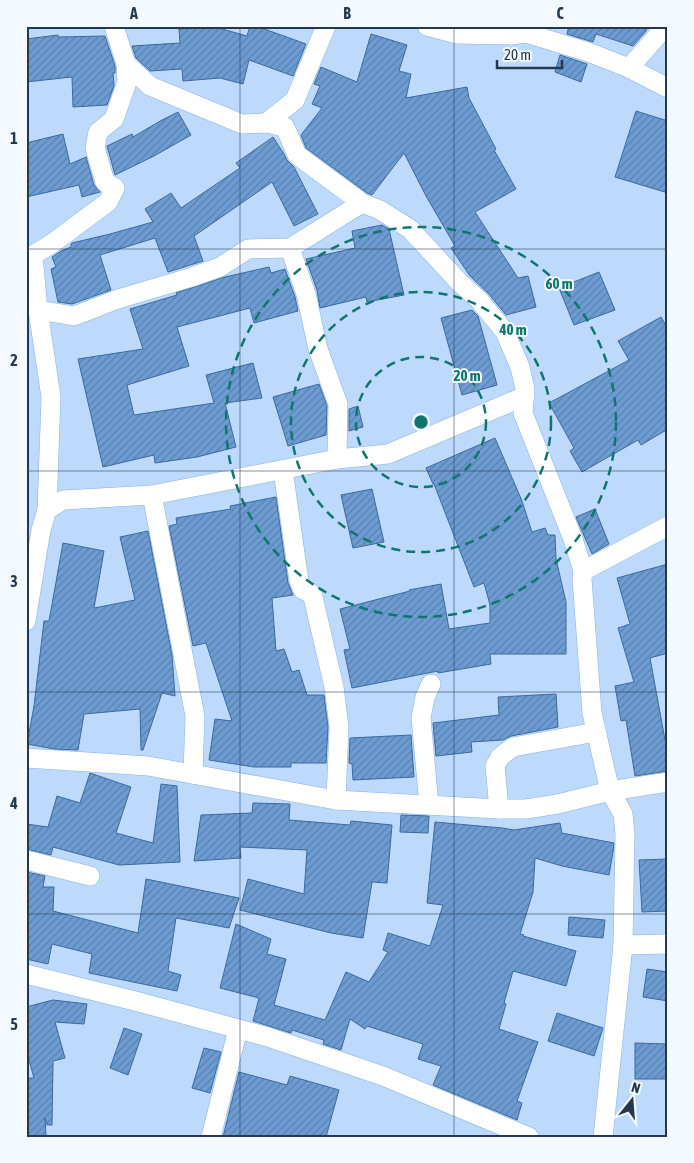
<svg xmlns="http://www.w3.org/2000/svg" width="694" height="1163" viewBox="0 0 694 1163" font-family="'Asap Condensed',sans-serif">
	<style>
		.building { fill: url(#building-hatch); stroke: #3c699c }
		.lines { fill: none; stroke-linecap: round; stroke-linejoin: round }
		.street-casing { stroke: #82b2eb; stroke-width: 20 }
		.street { stroke: #fff; stroke-width: 19 }
		.grid { fill: none; stroke: #24384f; stroke-width: 1; stroke-opacity: 0.55 }
		.ring { fill: none; stroke: #0f766e; stroke-width: 2.5; stroke-dasharray: 9 6 }
		.centre { fill: #0f766e; stroke: #f4f9ff; stroke-width: 2.5 }
		.ring-label { font-size: 15px; text-anchor: middle; font-weight: bold; fill: #0f766e; stroke: #f4f9ff; stroke-width: 4; stroke-linejoin: round; paint-order: stroke }
		.neatline { fill: none; stroke: #24384f; stroke-width: 2 }
		.grid-label { font-size: 16px; text-anchor: middle; font-weight: bold; fill: #24384f }
	</style>
	<defs>
		<pattern id="building-hatch" width="6" height="6" patternUnits="userSpaceOnUse" patternTransform="scale(1.25)"><rect width="6" height="6" fill="#6d9cd3"/><path d="M-1 1l2-2M0 6l6-6M5 7l2-2" fill="none" stroke="#5980ae"/></pattern>
	</defs>
	<rect width="100%" height="100%" fill="#bddafd"/>
	<g class="building">
		<polygon points="250,26 256,26 306,44 293,76 249,60 243,84 220,78 183,81 182,69 150,71 136,58 132,46 180,43 179,29 215,27 247,36"/>
		<polygon points="569,26 648,26 646,31 633,46 596,34 593,42 567,34"/>
		<polygon points="371,34 407,45 399,71 411,74 406,98 467,87 469,98 496,149 494,150 516,189 475,212 518,278 528,276 536,307 506,315 488,293 470,276 451,248 455,246 426,196 404,153 372,195 367,193 306,148 301,135 322,108 312,104 320,86 314,84 321,67 357,82"/>
		<polygon points="58,35 58,37 105,36 115,66 115,73 113,73 114,86 107,105 73,107 72,77 26,82 26,39"/>
		<polygon points="560,55 587,64 581,82 555,72"/>
		<polygon points="636,111 668,121 668,193 615,177"/>
		<polygon points="178,112 191,135 154,156 115,175 107,146 132,134 133,137 162,120"/>
		<polygon points="63,134 70,164 86,157 94,185 100,192 82,197 79,185 26,197 26,143"/>
		<polygon points="273,137 284,154 287,160 294,167 318,214 294,226 272,182 194,236 203,261 168,272 155,238 100,255 111,290 75,303 72,304 58,302 51,269 56,267 52,257 61,251 71,247 71,244 72,243 110,234 153,222 145,209 171,193 181,208 240,168 236,163"/>
		<polygon points="382,225 389,229 404,295 367,302 366,297 320,308 317,290 306,259 355,248 352,231"/>
		<polygon points="269,267 271,273 285,269 295,297 298,311 254,323 250,308 177,327 189,366 127,385 134,415 214,403 206,375 253,363 262,398 225,403 236,447 197,457 155,463 154,455 103,467 78,359 143,349 130,309 177,295 176,293 225,277"/>
		<polygon points="599,272 615,310 574,325 559,288"/>
		<polygon points="472,310 478,316 497,385 462,395 441,318"/>
		<polygon points="661,317 668,329 668,429 641,445 638,440 582,472 570,451 574,448 549,403 629,360 618,341"/>
		<polygon points="319,384 327,406 326,435 288,446 273,397"/>
		<polygon points="358,406 363,427 349,431 349,409"/>
		<polygon points="495,438 522,501 532,532 545,528 548,535 555,535 556,559 566,602 566,654 490,654 491,664 438,673 438,671 352,688 344,650 350,649 340,609 410,591 409,590 441,584 449,629 490,623 490,605 484,583 474,587 434,484 433,484 426,468"/>
		<polygon points="372,489 384,542 353,548 341,495"/>
		<polygon points="276,497 288,583 293,595 272,598 276,651 284,649 292,672 299,670 307,695 324,695 328,727 326,763 291,763 291,767 254,767 209,760 215,719 232,721 206,643 193,646 169,526 177,524 176,518 231,509 230,506"/>
		<polygon points="595,509 609,544 592,554 576,517"/>
		<polygon points="148,531 172,655 175,696 162,693 143,750 141,750 140,709 84,714 78,750 54,749 27,744 34,706 44,621 49,621 63,543 104,551 94,608 135,600 120,537"/>
		<polygon points="668,564 668,653 650,658 665,740 668,740 668,771 635,776 626,720 621,721 615,686 634,682 618,628 630,624 617,578"/>
		<polygon points="556,694 558,727 511,736 503,740 471,742 472,752 436,756 433,723 499,715 498,697"/>
		<polygon points="411,735 414,777 353,780 352,764 349,763 350,738"/>
		<polygon points="90,773 131,787 116,833 153,843 161,784 177,786 180,862 119,865 53,847 51,855 26,849 26,824 48,827 57,796 80,803"/>
		<polygon points="253,803 290,804 289,820 350,825 351,821 392,825 387,883 372,882 363,938 331,933 240,910 248,879 304,894 307,850 240,847 241,858 194,861 201,815 252,813"/>
		<polygon points="401,815 429,816 428,833 400,832"/>
		<polygon points="435,822 502,828 514,830 560,823 562,833 614,843 613,852 609,875 562,866 535,858 533,892 520,934 524,935 523,936 576,951 566,986 513,971 504,1003 506,1004 499,1029 538,1042 517,1101 522,1103 517,1120 433,1085 441,1066 418,1059 423,1044 367,1026 365,1029 350,1019 341,1050 323,1044 324,1040 292,1030 291,1033 253,1021 259,998 220,988 236,924 271,939 267,954 286,959 274,1005 325,1020 346,972 369,982 388,952 383,950 388,933 430,946 443,905 427,903"/>
		<polygon points="668,859 668,911 642,912 639,860"/>
		<polygon points="26,872 45,876 43,887 54,887 53,911 138,933 146,879 239,898 229,928 176,918 168,971 181,975 177,991 89,973 92,954 52,944 48,964 26,959"/>
		<polygon points="569,917 605,920 603,938 568,935"/>
		<polygon points="647,969 668,972 668,1001 643,997"/>
		<polygon points="53,1000 87,1004 84,1024 55,1022 65,1058 53,1061 52,1125 47,1125 45,1118 46,1137 26,1137 26,1078 34,1078 26,1049 26,1007"/>
		<polygon points="557,1013 603,1028 594,1056 548,1041"/>
		<polygon points="124,1028 142,1034 128,1075 110,1068"/>
		<polygon points="635,1043 668,1044 668,1079 635,1079"/>
		<polygon points="204,1048 221,1052 210,1093 192,1088"/>
		<polygon points="239,1072 287,1085 290,1076 339,1090 326,1137 223,1137"/>
	</g>
	<g class="lines">
		<defs>
			<g id="street">
				<polyline points="427,26 457,34 511,35 526,33 588,52 629,68 668,88"/>
				<polyline points="126,64 150,86 242,124 266,123 285,127 297,155 362,203 380,210 410,229 460,283 479,300 505,332 520,367 525,389 523,413 573,539 583,571 582,579 592,713 610,791 623,814 625,834 623,945 603,1137"/>
				<polyline points="629,68 666,26"/>
				<polyline points="266,123 295,100 326,26"/>
				<polyline points="290,248 306,294 318,349 338,404 337,459"/>
				<polyline points="26,256 33,255 50,245 108,202 115,188 105,182 95,148 98,132 114,119 127,82 126,64 114,26"/>
				<polyline points="38,310 74,316 118,299 192,277 220,267 248,249 290,248 362,203"/>
				<polyline points="283,470 299,581 303,590 309,592 313,597 334,687 339,727 336,800"/>
				<polyline points="152,495 195,716 193,774"/>
				<polyline points="47,510 63,500 152,495 337,459 388,454 525,396"/>
				<polyline points="583,571 668,526"/>
				<polyline points="26,621 41,530 47,510 51,397 38,310 33,255"/>
				<polyline points="26,758 148,766 336,800 499,809 526,809 558,804 610,791 668,782"/>
				<polyline points="429,805 421,718 425,697 431,684"/>
				<polyline points="499,809 495,766 500,757 513,747 596,732"/>
				<polyline points="26,860 90,876"/>
				<polyline points="623,945 668,944"/>
				<polyline points="26,974 135,1001 268,1037 383,1076 529,1137"/>
				<polyline points="211,1137 238,1029"/>
			</g>
		</defs>
		<use href="#street" class="street-casing"/>
		<use href="#street" class="street"/>
	</g>
	<path class="grid" d="M 240,26 L 240,1137M 454,26 L 454,1137M 26,249 L 668,249M 26,471 L 668,471M 26,692 L 668,692M 26,914 L 668,914"/>
	<g class="ring">
		<circle cx="421" cy="422" r="65"/>
		<circle cx="421" cy="422" r="130"/>
		<circle cx="421" cy="422" r="195"/>
	</g>
	<circle cx="421" cy="422" r="8" class="centre"/>
	<g class="ring-label">
		<text x="559" y="289">60 m</text>
		<text x="513" y="335">40 m</text>
		<text x="467" y="381">20 m</text>
	</g>
	<rect width="694" height="1163" fill="none" stroke="#f4f9ff" stroke-width="55"/>
	<g transform="translate(632 1100) rotate(17)" stroke="#f4f9ff" stroke-width="4" paint-order="stroke">
	<path d="M0-4L9 19L0 12L-9 19Z" fill="#24384f"/>
	<text y="-8" font-size="14" font-weight="bold" text-anchor="middle" fill="#24384f">N</text>
	</g>
	<path d="M497 60v8h65v-8" fill="none" stroke="#24384f" stroke-width="2.5"/>
	<text x="504" y="60" font-size="15" fill="#24384f" stroke="#f4f9ff" stroke-width="4" paint-order="stroke">20 m</text>
	<rect x="28" y="28" width="638" height="1108" class="neatline"/>
	<g class="grid-label">
		<text x="134" y="19">A</text>
		<text x="347" y="19">B</text>
		<text x="560" y="19">C</text>
		<text x="14" y="144">1</text>
		<text x="14" y="366">2</text>
		<text x="14" y="587">3</text>
		<text x="14" y="809">4</text>
		<text x="14" y="1030">5</text>
	</g>
</svg>
